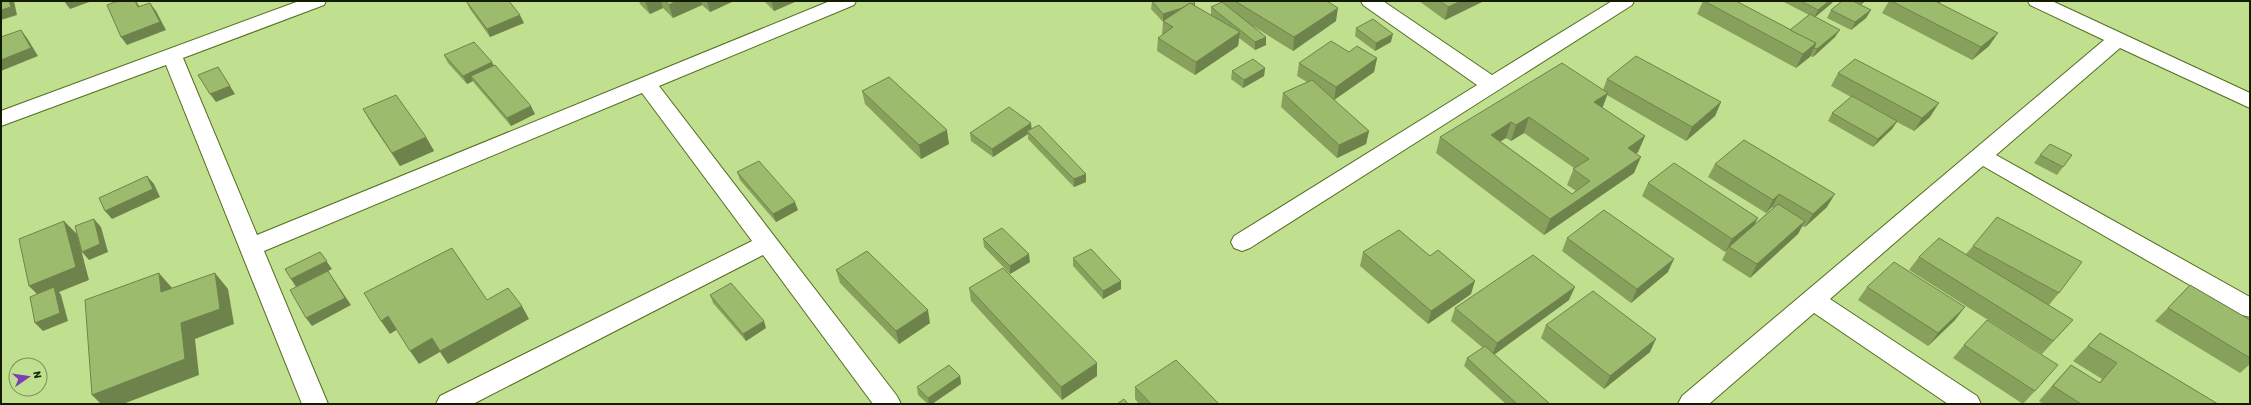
<svg xmlns="http://www.w3.org/2000/svg" width="2251" height="405" viewBox="0 0 2251 405" font-family="'Source Sans 3',sans-serif">
	<style>
		.lines { fill: none; stroke-linecap: round; stroke-linejoin: round }
		.minor-casing { stroke: #536d1e; stroke-width: 2 }
		.minor { fill: #fff; fill-rule: evenodd }
		.wall { fill: #87a15d; fill-rule: evenodd }
		.shaded-wall { fill: #6e834c }
		.building { fill: #9dbb6c; stroke: #6e834c; fill-rule: evenodd }
	</style>
	<rect width="100%" height="100%" fill="#c0e090"/>
	<g class="lines">
		<defs>
			<g id="minor">
				<polygon points="299,1 326,1 324,5 183,58 257,235 830,1 856,1 854,5 659,86 897,396 901,404 873,404 763,255 473,404 436,404 440,396 752,241 642,93 264,251 328,404 302,404 166,65 1,126 1,111"/>
				<polygon points="1361,1 1383,1 1492,75 1612,1 1634,1 1632,5 1250,248 1242,251 1234,248 1231,242 1234,236 1477,85 1363,5"/>
				<polygon points="2028,1 2052,1 2250,93 2250,108 2120,48 1996,155 2250,297 2250,317 2242,315 1983,166 1830,299 1977,396 1981,404 1948,404 1814,313 1709,404 1678,404 1682,396 2104,40 2030,5"/>
			</g>
		</defs>
		<use href="#minor" class="minor-casing"/>
		<use href="#minor" class="minor"/>
	</g>
	<g class="wall">
		<polygon points="466,1 524,23 490,37 470,9"/>
		<polygon points="639,1 734,1 710,12 702,5 673,18 663,8 650,14 640,4"/>
		<polygon points="764,1 797,1 774,11"/>
		<polygon points="1152,1 1195,6 1211,15 1211,7 1221,3 1221,1 1327,1 1336,21 1293,51 1253,26 1266,45 1255,50 1239,38 1238,46 1195,75 1157,51 1158,38 1163,34 1162,34 1163,22 1151,9"/>
		<polygon points="1419,1 1484,1 1445,20"/>
		<polygon points="1703,1 1736,1 1790,30 1809,15 1782,1 1833,1 1832,3 1815,17 1835,37 1813,57 1810,56 1796,68 1697,14"/>
		<polygon points="1842,1 1865,1 1861,5 1871,10 1866,18 1851,30 1827,18 1831,10"/>
		<polygon points="1889,1 1942,1 1940,3 1989,46 1972,60 1882,13"/>
		<polygon points="1356,28 1391,42 1375,51 1355,36"/>
		<polygon points="1349,52 1377,58 1374,72 1334,100 1369,131 1366,144 1337,158 1281,107 1283,93 1307,82 1297,76 1299,63"/>
		<polygon points="444,55 493,65 535,114 511,126 475,84 473,81 467,84 448,63"/>
		<polygon points="1265,68 1264,76 1243,88 1231,79 1232,71"/>
		<polygon points="1838,73 1930,117 1914,131 1897,122 1892,129 1873,147 1828,121 1832,113 1851,97 1831,86"/>
		<path d="M 1607,79 L 1721,102 L 1715,116 L 1686,141 L 1607,95 L 1602,108 L 1645,136 L 1638,152 L 1636,154 L 1634,173 L 1544,235 L 1436,153 L 1440,137 L 1603,90 ZM 1524,133 L 1574,168 L 1567,185 L 1576,191 L 1572,194 L 1500,141 L 1506,138 L 1511,141 Z"/>
		<polygon points="862,91 949,144 921,159 865,104"/>
		<polygon points="363,109 426,137 434,151 400,166 371,123"/>
		<polygon points="1032,128 1086,182 1074,187 1028,139 1028,134 993,157 971,141 970,133"/>
		<polygon points="2040,155 2072,155 2057,175 2034,163"/>
		<polygon points="1715,164 1827,207 1805,227 1802,226 1798,234 1750,278 1722,260 1727,250 1725,252 1642,196 1648,183 1755,224 1773,208 1772,207 1766,213 1708,177"/>
		<polygon points="737,172 798,210 776,222 740,180"/>
		<polygon points="1567,238 1668,272 1631,303 1562,251"/>
		<polygon points="983,239 1030,262 1010,274 984,247"/>
		<polygon points="1973,246 2059,293 2049,305 2073,320 2042,354 1909,270 1919,257 1966,254"/>
		<polygon points="1363,252 1471,294 1428,324 1360,266"/>
		<polygon points="1073,258 1121,289 1103,299 1073,266"/>
		<polygon points="836,270 930,323 899,344 840,283"/>
		<polygon points="2190,285 2250,320 2250,364 2240,373 2155,321"/>
		<polygon points="1867,287 1955,320 1928,346 1858,300"/>
		<polygon points="969,288 1097,376 1062,400 971,301"/>
		<polygon points="710,295 766,328 746,341 713,303"/>
		<polygon points="1569,300 1494,355 1550,404 1506,404 1464,366 1467,358 1483,348 1451,321 1455,308"/>
		<polygon points="1546,325 1650,352 1604,389 1541,338"/>
		<polygon points="2100,333 2218,404 2043,404 2039,401 2056,381 2071,365 2099,383 2102,379 2073,361"/>
		<polygon points="1964,345 2035,391 2023,404 1953,358"/>
		<polygon points="960,376 961,384 932,404 928,404 918,395 917,387"/>
		<polygon points="1135,387 1219,404 1139,404 1135,399"/>
	</g>
	<g class="shaded-wall">
		<polygon points="9,1 14,1 17,15 1,20 1,10"/>
		<polygon points="64,1 92,1 70,9"/>
		<polygon points="135,1 136,1 138,4 144,15 138,7"/>
		<polygon points="645,1 661,1 663,8 650,14"/>
		<polygon points="676,1 701,1 702,5 673,18 669,5"/>
		<polygon points="707,1 734,1 710,12"/>
		<polygon points="776,1 797,1 774,11 772,3"/>
		<polygon points="1461,1 1484,1 1445,20 1448,7"/>
		<polygon points="1829,1 1833,1 1832,3 1814,18 1818,10"/>
		<polygon points="1862,1 1865,1 1859,6"/>
		<polygon points="150,3 156,11 166,30 127,45 121,37"/>
		<polygon points="1195,3 1195,11 1163,21 1163,14"/>
		<polygon points="1338,8 1336,21 1293,51 1294,37"/>
		<polygon points="1871,10 1866,18 1851,30 1855,22"/>
		<polygon points="520,15 524,23 490,37 487,29"/>
		<polygon points="21,30 27,38 38,56 1,71 1,60"/>
		<polygon points="1840,30 1835,37 1813,57 1817,49"/>
		<polygon points="1240,32 1238,46 1195,75 1196,62"/>
		<polygon points="1998,33 1989,46 1972,60 1981,47"/>
		<polygon points="1393,34 1391,42 1375,51 1376,43"/>
		<polygon points="1266,37 1266,45 1255,50 1255,42"/>
		<polygon points="1816,43 1810,57 1796,68 1803,54"/>
		<polygon points="1377,58 1374,72 1334,100 1336,87"/>
		<polygon points="492,62 496,70 471,76 473,81 467,84 463,76"/>
		<polygon points="218,67 235,94 216,102 210,94"/>
		<polygon points="1265,68 1264,76 1243,88 1244,80"/>
		<polygon points="1608,93 1602,109 1594,102"/>
		<polygon points="1721,102 1715,116 1686,141 1692,127"/>
		<polygon points="1939,103 1930,117 1914,131 1922,118"/>
		<polygon points="531,106 535,114 511,126 507,118"/>
		<polygon points="1529,117 1524,133 1511,141 1516,125"/>
		<polygon points="1897,121 1892,129 1873,147 1878,139"/>
		<polygon points="1511,122 1506,138 1486,151 1491,135"/>
		<polygon points="1031,123 1032,131 1027,131 1028,134 993,157 992,149"/>
		<polygon points="947,130 949,144 921,159 919,145"/>
		<polygon points="1369,131 1366,144 1337,158 1339,145"/>
		<polygon points="1645,136 1638,152 1621,164 1628,148"/>
		<polygon points="426,137 434,151 400,166 392,153"/>
		<polygon points="1641,157 1634,173 1544,235 1550,219"/>
		<polygon points="1086,174 1086,182 1074,187 1074,179"/>
		<polygon points="147,176 154,184 160,197 112,219 105,211"/>
		<polygon points="1779,194 1772,207 1766,213 1773,200"/>
		<polygon points="1835,194 1827,207 1805,227 1813,214"/>
		<polygon points="795,202 798,210 776,222 773,214"/>
		<polygon points="1758,218 1751,231 1729,247 1727,250 1725,252 1732,239"/>
		<polygon points="94,219 101,227 108,252 89,260 82,252"/>
		<polygon points="64,221 77,234 89,280 59,292 61,295 68,321 43,331 35,323 42,299 29,286"/>
		<polygon points="1805,221 1798,234 1750,278 1757,264"/>
		<polygon points="320,252 332,269 296,287 291,279"/>
		<polygon points="1029,254 1030,262 1010,274 1010,266"/>
		<polygon points="1674,259 1668,272 1631,303 1637,289"/>
		<polygon points="328,271 351,305 312,326 306,318"/>
		<polygon points="159,273 173,289 161,292"/>
		<polygon points="215,273 228,289 234,324 195,339 199,375 123,404 101,404 92,395 181,323"/>
		<polygon points="1121,281 1121,289 1103,299 1103,291"/>
		<polygon points="1475,281 1471,294 1428,324 1431,311"/>
		<polygon points="1575,287 1569,300 1492,356 1497,343"/>
		<polygon points="522,306 529,319 448,364 440,352 419,364 410,351 432,338"/>
		<polygon points="1965,307 1955,320 1928,346 1938,333"/>
		<polygon points="928,310 930,323 899,344 896,331"/>
		<polygon points="388,316 398,329 390,334 381,321"/>
		<polygon points="764,321 766,328 746,341 743,334"/>
		<polygon points="1656,339 1650,352 1604,389 1610,376"/>
		<polygon points="1097,363 1097,376 1062,400 1061,387"/>
		<polygon points="960,376 961,384 932,404 929,404 928,398"/>
	</g>
	<g class="building">
		<polygon points="1,1 9,1 11,7 1,10"/>
		<polygon points="118,1 135,1 138,7 150,3 160,22 121,37 107,5"/>
		<polygon points="466,1 509,1 520,15 487,29"/>
		<polygon points="665,1 676,1 669,5"/>
		<polygon points="770,1 776,1 772,3"/>
		<polygon points="1152,1 1193,1 1195,3 1193,4 1190,3 1182,8 1163,14"/>
		<polygon points="1235,1 1327,1 1338,8 1294,37"/>
		<polygon points="1440,1 1461,1 1448,7"/>
		<polygon points="1704,1 1736,1 1816,43 1803,54"/>
		<polygon points="1801,1 1829,1 1818,10"/>
		<polygon points="1842,1 1853,1 1871,10 1855,22 1831,10"/>
		<polygon points="1891,1 1935,1 1998,33 1981,47"/>
		<polygon points="1222,2 1266,37 1255,42 1211,7"/>
		<polygon points="1190,3 1240,32 1196,62 1158,38 1173,27 1163,21"/>
		<polygon points="1810,14 1840,30 1817,49 1814,48 1816,43 1790,30"/>
		<polygon points="1373,19 1393,34 1376,43 1356,28"/>
		<polygon points="21,30 31,48 1,60 1,37"/>
		<polygon points="1331,41 1349,52 1357,46 1377,58 1336,87 1299,63"/>
		<polygon points="474,42 492,62 463,76 444,55"/>
		<polygon points="1636,56 1721,102 1692,127 1607,79"/>
		<polygon points="1253,59 1265,68 1244,80 1232,71"/>
		<polygon points="1855,59 1939,103 1922,118 1838,73"/>
		<path d="M 1562,63 L 1608,93 L 1594,102 L 1645,136 L 1628,148 L 1641,157 L 1550,219 L 1440,137 ZM 1529,117 L 1589,159 L 1573,169 L 1590,181 L 1572,194 L 1491,135 L 1511,122 L 1516,125 Z"/>
		<polygon points="495,65 531,106 507,118 471,76"/>
		<polygon points="218,67 230,86 210,94 198,75"/>
		<polygon points="889,77 947,130 919,145 862,91"/>
		<polygon points="1312,80 1369,131 1339,145 1283,93"/>
		<polygon points="396,95 426,137 392,153 363,109"/>
		<polygon points="1852,96 1897,121 1878,139 1832,113"/>
		<polygon points="1009,107 1031,123 992,149 970,133"/>
		<polygon points="1039,125 1086,174 1074,179 1027,131"/>
		<polygon points="1744,140 1835,194 1813,214 1779,194 1773,200 1715,164"/>
		<polygon points="2050,144 2072,155 2063,167 2040,155"/>
		<polygon points="759,161 795,202 773,214 737,172"/>
		<polygon points="1674,163 1758,218 1732,239 1648,183"/>
		<polygon points="147,176 153,189 105,211 99,198"/>
		<polygon points="1778,204 1805,221 1757,264 1729,247"/>
		<polygon points="1604,210 1674,259 1637,289 1567,238"/>
		<polygon points="1997,217 2082,262 2059,293 1973,246"/>
		<polygon points="94,219 100,244 82,252 75,226"/>
		<polygon points="64,221 76,267 29,286 19,239"/>
		<polygon points="1002,228 1029,254 1010,266 983,239"/>
		<polygon points="1399,230 1430,256 1438,250 1475,281 1431,311 1363,252"/>
		<polygon points="1939,238 2073,320 2053,341 1919,257"/>
		<polygon points="452,248 487,300 508,288 522,306 440,351 432,338 410,351 388,316 381,321 364,293"/>
		<polygon points="1091,249 1121,281 1103,291 1073,258"/>
		<polygon points="867,251 928,310 896,331 836,270"/>
		<polygon points="320,252 327,261 291,279 285,269"/>
		<polygon points="1533,255 1575,287 1497,343 1455,308"/>
		<polygon points="1894,262 1965,307 1938,333 1867,287"/>
		<polygon points="1003,268 1097,363 1061,387 969,288"/>
		<polygon points="328,271 345,298 306,318 290,290"/>
		<polygon points="159,273 161,292 215,273 220,309 181,323 185,359 92,395 85,300"/>
		<polygon points="731,283 764,321 743,334 710,295"/>
		<polygon points="2190,285 2250,320 2250,358 2168,308"/>
		<polygon points="54,287 60,313 35,323 30,297"/>
		<polygon points="1593,291 1656,339 1610,376 1546,325"/>
		<polygon points="1987,320 2058,365 2035,391 1964,345"/>
		<polygon points="2100,333 2218,404 2081,404 2053,386 2071,365 2100,383 2117,363 2088,346"/>
		<polygon points="1485,346 1550,404 1517,404 1467,358"/>
		<polygon points="1176,360 1219,404 1151,404 1135,387"/>
		<polygon points="949,365 960,376 928,398 917,387"/>
		<polygon points="1124,399 1128,404 1117,404"/>
	</g>
	<rect width="2251" height="405" fill="none" stroke="#121d00" stroke-width="4"/>
	<g transform="translate(28 377) rotate(77)"><circle r="19" fill="#c0e090" stroke="#7a9256"/>
	<path d="M0-3L7 15L0 10L-7 15Z" fill="#7e3eb3"/>
	<text y="-6" font-size="11" font-weight="bold" text-anchor="middle" fill="#121d00">N</text>
	</g>
</svg>
